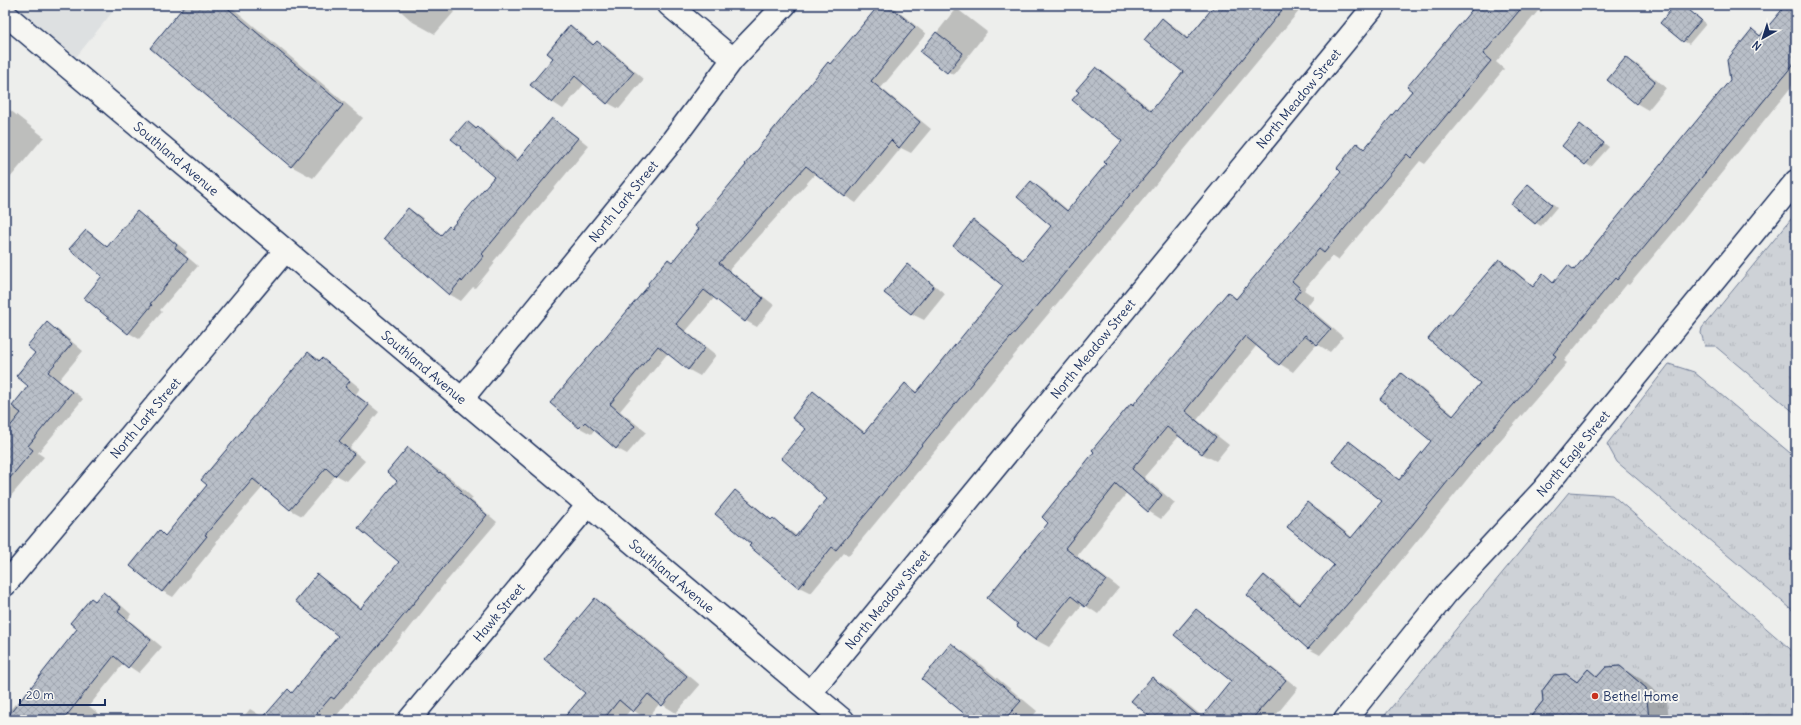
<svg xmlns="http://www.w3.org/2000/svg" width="1801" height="725" viewBox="0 0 1801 725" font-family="Delius,sans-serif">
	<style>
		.built { fill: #dde0e1 }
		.grass { fill: url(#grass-tufts); stroke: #74809a }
		.shadow { fill: #0003 }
		.building { fill: url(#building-cross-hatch); stroke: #1b2f5e }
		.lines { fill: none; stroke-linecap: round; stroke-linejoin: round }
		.street-casing { stroke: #1b2f5e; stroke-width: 25 }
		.street { stroke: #f6f6f2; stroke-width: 22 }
		.poi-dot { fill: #c8321e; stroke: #f6f6f2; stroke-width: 1.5 }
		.labels { text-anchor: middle; stroke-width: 4; stroke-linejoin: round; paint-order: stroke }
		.street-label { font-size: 13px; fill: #1b2f5e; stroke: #f6f6f2 }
		.poi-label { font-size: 13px; fill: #1b2f5e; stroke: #f6f6f2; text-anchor: start }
	</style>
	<defs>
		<pattern id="grass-tufts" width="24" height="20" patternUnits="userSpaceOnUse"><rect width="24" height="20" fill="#ced2d7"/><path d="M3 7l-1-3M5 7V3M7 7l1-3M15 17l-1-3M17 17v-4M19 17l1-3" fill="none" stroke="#b0b5bb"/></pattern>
		<pattern id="building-cross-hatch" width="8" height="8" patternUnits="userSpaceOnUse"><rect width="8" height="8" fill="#b9bfc8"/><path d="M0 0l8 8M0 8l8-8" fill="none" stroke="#9ea4ae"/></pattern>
	</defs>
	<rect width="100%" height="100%" fill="#edeeec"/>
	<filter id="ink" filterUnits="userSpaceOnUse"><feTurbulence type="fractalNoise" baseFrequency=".025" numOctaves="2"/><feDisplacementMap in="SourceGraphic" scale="8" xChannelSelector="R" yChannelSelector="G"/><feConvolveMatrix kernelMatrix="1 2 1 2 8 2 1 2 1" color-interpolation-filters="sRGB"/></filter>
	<g filter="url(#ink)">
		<polygon class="built" points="5,5 118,5 68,67"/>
		<g class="grass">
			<polygon points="1796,213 1796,414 1715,346 1705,346 1701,333 1702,328"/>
			<polygon points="1669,364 1694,372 1796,458 1796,613 1617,462 1607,444"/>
			<polygon points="1569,492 1612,495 1796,654 1796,720 1647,720 1646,688 1620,666 1606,667 1597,677 1588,669 1577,682 1566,674 1554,675 1542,691 1543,701 1528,720 1381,720"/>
		</g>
		<g class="shadow">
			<polygon points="186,5 229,5 363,118 313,178 291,166"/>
			<polygon points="394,5 460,5 435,34 413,22"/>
			<polygon points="880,5 888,5 894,8 926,34 881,88 931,129 911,153 901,148 856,203 845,196 816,173 729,270 774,305 757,327 746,321 715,297 686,331 716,355 700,376 689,370 668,353 620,411 646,432 627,454 616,448 595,429 591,434 580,428 551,403 673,263"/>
			<polygon points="959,5 968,5 965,9"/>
			<polygon points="1216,5 1304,5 848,556 844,553 811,593 799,587 752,544 735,491 746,498 772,520 784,526 797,536 828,499 807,429 813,393 824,399 866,433 905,385 918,392 1005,286 974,221 985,228 1024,260 1052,226 1031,182 1043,189 1069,211 1108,164 1123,141 1080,92 1096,68 1108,75 1152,110 1184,72 1162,19 1174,26 1189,39"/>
			<polygon points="1477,5 1547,5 1541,12 1538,11 1496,62 1504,69 1425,164 1420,161 1338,260 1332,256 1304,290 1314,297 1307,306 1343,337 1330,352 1317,344 1293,372 1280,364 1257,345 1197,420 1229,445 1216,461 1202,454 1180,435 1144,477 1175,503 1161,519 1148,511 1127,493 1077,556 1119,588 1098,614 1083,604 1049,647 1036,640 1018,626 1050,522 1133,406 1228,293 1238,299 1342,172 1358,144 1366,149 1413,91"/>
			<polygon points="1676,5 1684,6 1706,24 1689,44 1683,41"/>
			<polygon points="1787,5 1796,5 1796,81 1677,228 1629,285 1627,284 1564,361 1567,363 1478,466 1369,600 1320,655 1309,649 1248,595 1265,576 1276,583 1301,604 1335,565 1307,504 1319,510 1353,538 1383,501 1349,442 1360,449 1400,480 1432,441 1401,374 1413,381 1455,416 1482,383 1453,315 1499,261 1511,267 1534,287 1543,276 1555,283 1569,267 1574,270 1732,80 1752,30 1762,36"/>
			<polygon points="956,8 987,32 953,75 922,52"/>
			<polygon points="570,27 581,33 595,45 597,42 608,48 644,79 619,109 608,103 585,83 563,109 552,102 532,85 554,58"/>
			<polygon points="1627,58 1638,65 1666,88 1648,110 1636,103"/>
			<polygon points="5,106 44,137 5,184"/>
			<polygon points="552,119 564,126 589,146 493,262 495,263 475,288 473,287 461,301 449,294 409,209 420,216 442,235 452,229 495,177 467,122 490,135 519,160"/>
			<polygon points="1581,125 1609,147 1591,167 1586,164"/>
			<polygon points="1534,189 1557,207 1541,226 1536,223"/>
			<polygon points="137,212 148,219 187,252 185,255 198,266 160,310 162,312 139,339 129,333 103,276 86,231 108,247"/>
			<polygon points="907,266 919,272 945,294 924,320 912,314 886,293"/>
			<polygon points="47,324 58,330 83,351 59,380 83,399 38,453 44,457 5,503 5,416 30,386 36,353"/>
			<polygon points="309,354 333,366 360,388 356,394 379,412 350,448 365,461 347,481 336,475 302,516 291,510 263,487 216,541 217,543 173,597 162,591 159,532 167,536 208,485"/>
			<polygon points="408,449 452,479 473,498 471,500 497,522 445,583 405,634 404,633 333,720 241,720 250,709 264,718 288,690 293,693 339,636 317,575 328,582 362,609 400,562 399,481"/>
			<polygon points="103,593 114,599 131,614 128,619 162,647 139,673 124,663 89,706 106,720 5,720 5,716 15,704 17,706 78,629"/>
			<polygon points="595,599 608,607 700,685 676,713 660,703 647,719 631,709 622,720 564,720 586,693"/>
			<polygon points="1196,611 1209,618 1298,688 1272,720 1155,720 1152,678 1166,686 1203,717 1232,681"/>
			<polygon points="951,644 968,654 1037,711 1030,720 973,720"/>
			<polygon points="1619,667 1641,679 1667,701 1669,720 1529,720 1566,675 1578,682 1588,670 1599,677"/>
		</g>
		<g class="building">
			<polygon points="185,5 224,5 343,105 291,167 150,48"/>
			<polygon points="879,5 888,5 915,27 871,81 920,122 899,148 891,140 845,197 806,166 719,263 763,298 745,322 704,290 676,324 705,348 688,370 658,346 610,404 635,426 616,449 585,422 579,428 550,403 649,285 648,283 668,259 672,262 699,229 695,226 746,165 745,164 828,62 830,64"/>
			<polygon points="1215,5 1286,5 1237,66 1024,322 989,362 871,508 836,550 832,547 799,588 749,546 751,544 715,514 735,490 771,520 773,518 795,537 827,499 781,458 806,429 792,418 813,391 864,433 905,383 916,393 1003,286 953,246 973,220 1023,260 1051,226 1017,197 1031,181 1067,211 1106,164 1104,162 1122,141 1072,100 1079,92 1076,90 1096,67 1151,111 1183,72 1144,40 1162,18 1187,39"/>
			<polygon points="1476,5 1524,5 1483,54 1491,61 1411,158 1407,154 1324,253 1319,249 1292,281 1301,289 1294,298 1331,329 1317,345 1305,335 1279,365 1245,336 1185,411 1216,437 1202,454 1167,427 1132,469 1162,495 1148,512 1116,484 1065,548 1106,580 1085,607 1071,596 1035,640 1017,626 1018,624 987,598 1048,523 1042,517 1094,452 1092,450 1131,403 1133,405 1228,292 1236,299 1341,172 1337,168 1357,143 1364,149 1412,91 1407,87"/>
			<polygon points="1675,5 1683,5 1701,20 1683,42 1660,23"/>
			<polygon points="1786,5 1796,5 1796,61 1666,221 1617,280 1615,278 1553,354 1556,356 1466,459 1357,593 1308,649 1247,595 1264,575 1299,605 1334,565 1287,527 1307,502 1351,538 1382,501 1332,462 1349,441 1399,480 1431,441 1380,399 1401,373 1453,416 1480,383 1428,339 1450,313 1452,314 1499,259 1533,287 1543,274 1553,283 1568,265 1574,270 1730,80 1727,60 1752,29 1760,36"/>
			<polygon points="570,25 593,45 597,41 634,72 607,104 575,76 552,103 530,85 553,58 547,53"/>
			<polygon points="936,32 963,53 947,73 920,52"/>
			<polygon points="1626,57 1655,81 1636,104 1607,80"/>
			<polygon points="552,118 578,138 482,254 484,256 462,282 461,280 449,295 384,238 408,208 441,235 449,226 451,228 494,177 460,148 461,147 451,139 467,121 476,129 478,127 517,161"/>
			<polygon points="1580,124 1604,143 1585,165 1562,146"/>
			<polygon points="1528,184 1552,204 1535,224 1511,204"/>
			<polygon points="137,211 177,245 175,248 188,259 150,304 152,305 128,334 84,298 102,276 69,249 86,230 107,247"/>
			<polygon points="907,264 934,286 911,314 884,293"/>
			<polygon points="47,322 72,344 48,372 72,392 28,446 33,450 5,484 5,427 8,429 21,413 12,406 28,386 16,376 35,353 27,346"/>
			<polygon points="308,352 319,361 322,358 350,381 345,387 369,405 339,441 354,454 335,476 326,468 290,510 253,479 205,535 207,536 162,592 130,566 159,530 165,536 207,485 201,480"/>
			<polygon points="408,447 439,473 440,472 462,491 460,493 487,515 334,699 331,697 311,720 261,720 288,689 292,693 338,636 295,601 317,574 360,609 399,562 358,528 397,481 387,472"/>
			<polygon points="103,592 121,607 118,612 151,640 128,668 114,656 63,720 5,720 77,629 70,623 91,598 95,601"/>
			<polygon points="595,598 687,676 662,706 648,694 633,712 619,700 603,720 562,720 585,693 544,659"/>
			<polygon points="1196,609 1286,680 1251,720 1154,720 1131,701 1152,677 1201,718 1231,681 1174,635"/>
			<polygon points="951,643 1021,701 1004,720 972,720 922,679"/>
			<polygon points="1620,666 1646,688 1649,720 1528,720 1543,701 1542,691 1554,675 1566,674 1577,682 1588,669 1597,677 1606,667"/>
		</g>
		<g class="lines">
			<defs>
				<g id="street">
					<polyline points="669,5 733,59"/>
					<path id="s1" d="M 5,14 L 843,720"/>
					<path id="s2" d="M 462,399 L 669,145 L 733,59 L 785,5"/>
					<path id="s3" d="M 5,585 L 285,251"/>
					<path id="s4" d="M 811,692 L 1375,5"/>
					<path id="s5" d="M 409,720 L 588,505"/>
					<path id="s6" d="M 1345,720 L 1446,594 L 1543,490 L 1796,181"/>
				</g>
			</defs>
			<use href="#street" class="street-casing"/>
			<use href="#street" class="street"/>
		</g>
	</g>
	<circle class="poi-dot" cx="1595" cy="696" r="4"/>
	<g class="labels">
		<g class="street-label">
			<text dy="5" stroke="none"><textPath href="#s4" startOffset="768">North Meadow Street</textPath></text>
			<text dy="5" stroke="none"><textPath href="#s1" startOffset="224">Southland Avenue</textPath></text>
			<text dy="5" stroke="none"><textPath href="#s2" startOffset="255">North Lark Street</textPath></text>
			<text dy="5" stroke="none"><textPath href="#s4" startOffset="444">North Meadow Street</textPath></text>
			<text dy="5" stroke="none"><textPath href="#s1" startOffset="548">Southland Avenue</textPath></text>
			<text dy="5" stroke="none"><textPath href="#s3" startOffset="218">North Lark Street</textPath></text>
			<text dy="5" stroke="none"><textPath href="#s6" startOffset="351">North Eagle Street</textPath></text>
			<text dy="5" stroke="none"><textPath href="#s1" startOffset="872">Southland Avenue</textPath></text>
			<text dy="5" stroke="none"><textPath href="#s4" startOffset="120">North Meadow Street</textPath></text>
			<text dy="5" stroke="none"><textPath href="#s5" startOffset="140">Hawk Street</textPath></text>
		</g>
		<g class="poi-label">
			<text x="1603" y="701">Bethel Home</text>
		</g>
	</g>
	<rect width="1801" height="725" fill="none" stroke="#f6f6f2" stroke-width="20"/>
	<rect x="10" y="10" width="1781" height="705" fill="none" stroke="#1b2f5e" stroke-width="1.5" filter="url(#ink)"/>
	<g transform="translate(1763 38) rotate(219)" stroke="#f6f6f2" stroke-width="3" paint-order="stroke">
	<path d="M0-3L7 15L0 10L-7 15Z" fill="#1b2f5e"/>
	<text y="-6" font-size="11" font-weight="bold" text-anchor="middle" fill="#1b2f5e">N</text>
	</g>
	<path d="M20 699v6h85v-6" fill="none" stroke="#1b2f5e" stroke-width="2"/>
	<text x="26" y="699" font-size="12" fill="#1b2f5e" stroke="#f6f6f2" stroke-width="3" paint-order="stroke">20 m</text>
</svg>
